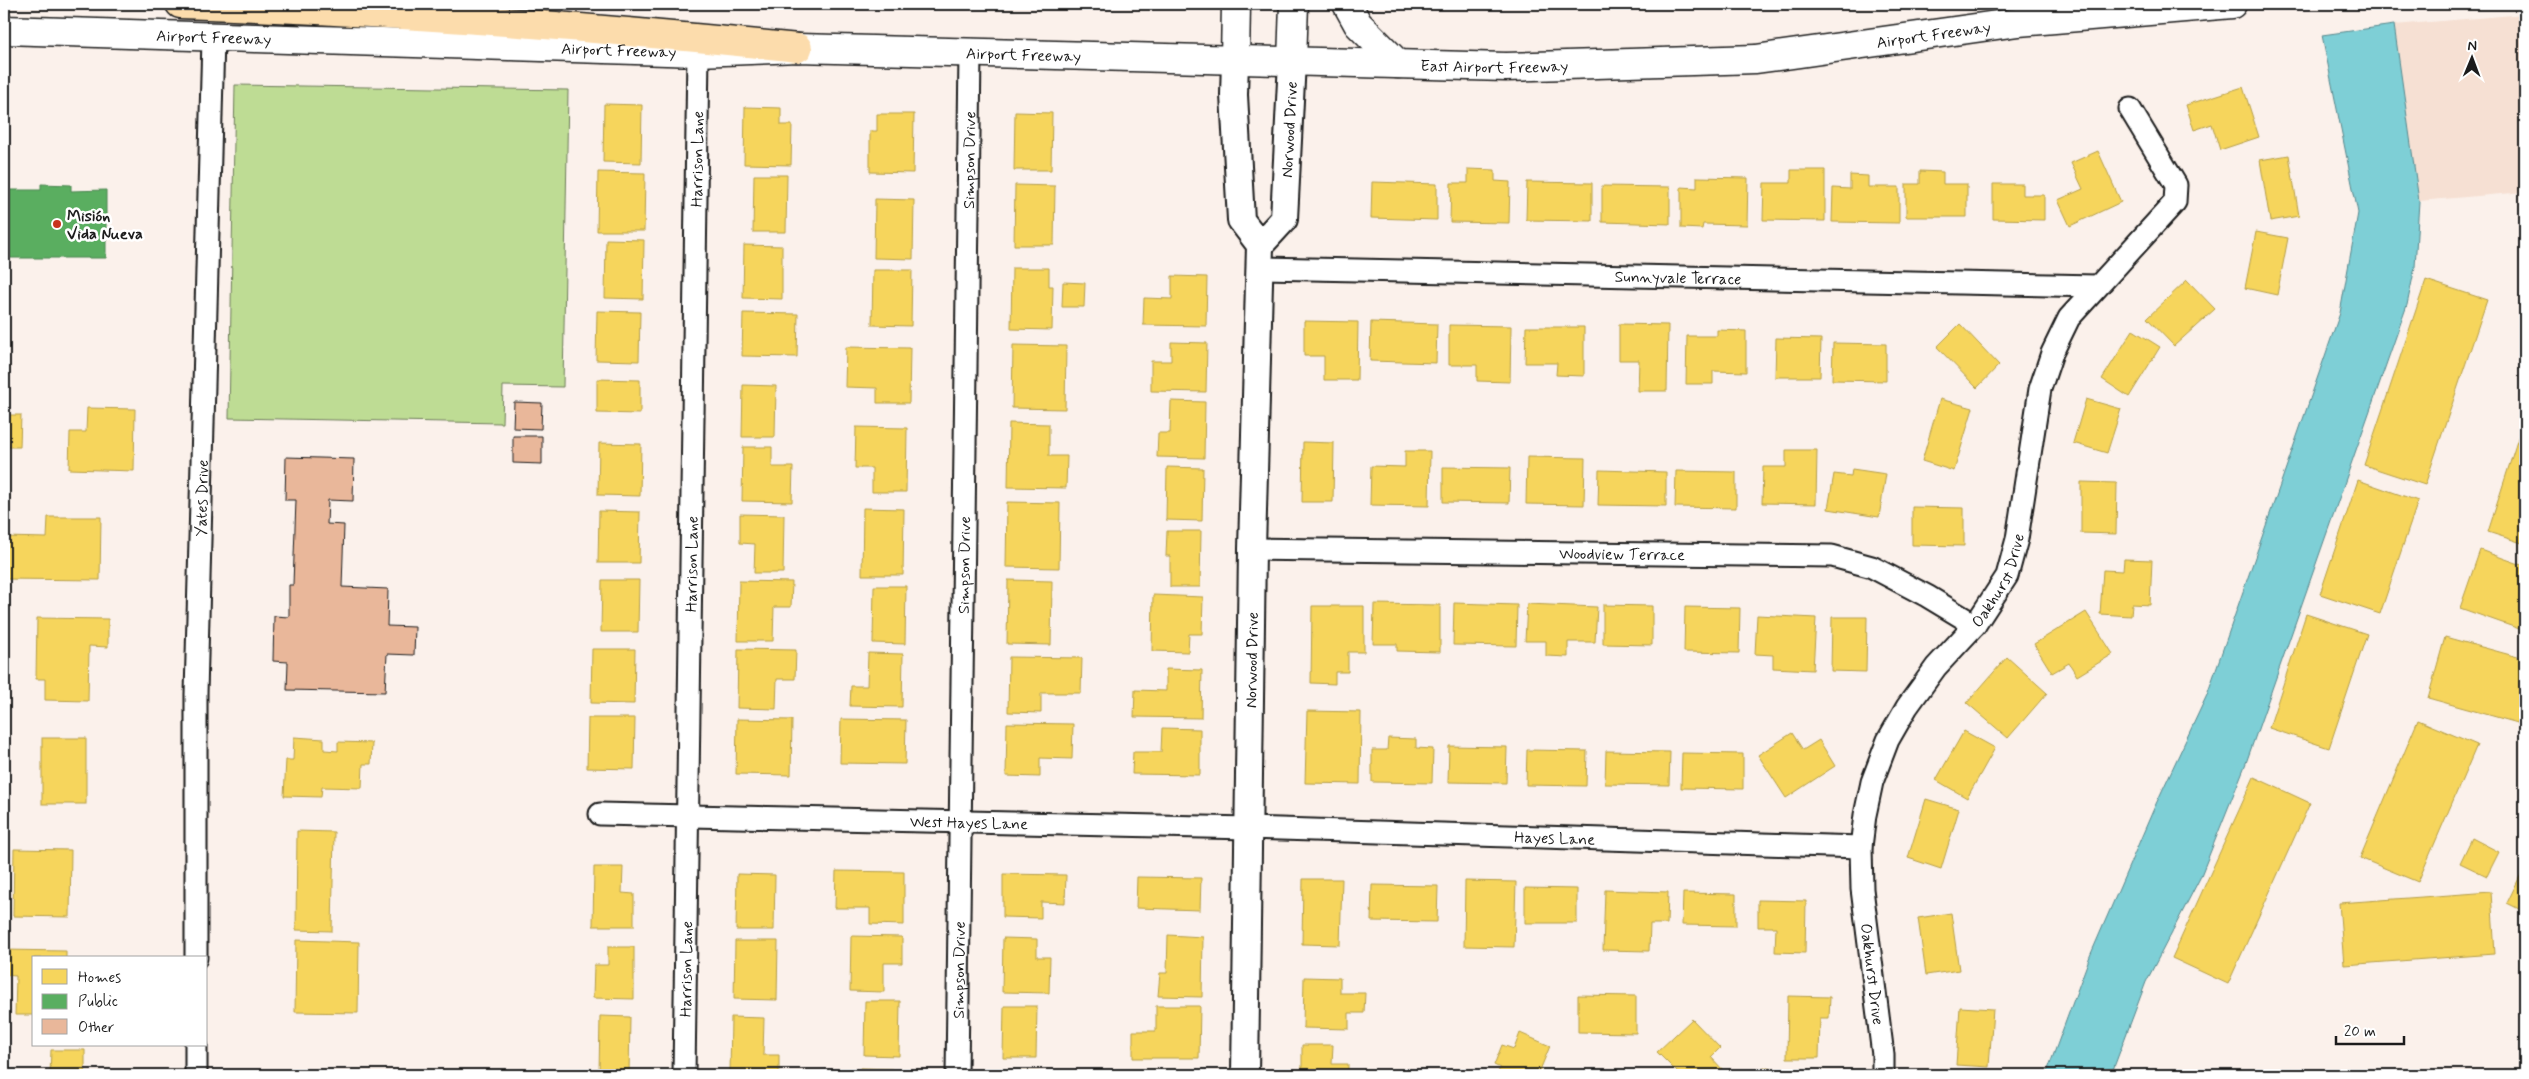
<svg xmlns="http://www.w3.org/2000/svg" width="2529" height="1079" viewBox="0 0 2529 1079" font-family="Mynerve,sans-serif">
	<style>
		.built { fill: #f6e0d3 }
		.green { fill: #bedc94; stroke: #6d7c58 }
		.water { fill: #7ecfd6; stroke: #57878c }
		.homes { fill: #f6d55c; stroke: #b59e49 }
		.public { fill: #5aae61; stroke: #47824c }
		.building { fill: #e9b79a; stroke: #1c1c1c }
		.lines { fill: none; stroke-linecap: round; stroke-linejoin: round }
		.minor-casing { stroke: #1c1c1c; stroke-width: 25 }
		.tertiary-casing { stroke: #1c1c1c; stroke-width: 30 }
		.secondary-casing { stroke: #1c1c1c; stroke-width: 31 }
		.motorway-casing { stroke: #1c1c1c; stroke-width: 31 }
		.minor { stroke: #fff; stroke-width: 21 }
		.tertiary { stroke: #fff; stroke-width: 26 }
		.secondary { stroke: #fff; stroke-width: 28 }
		.motorway { stroke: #fcdcac; stroke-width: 28 }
		.poi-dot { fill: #c8321e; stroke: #fff; stroke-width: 2 }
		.labels { text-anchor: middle; stroke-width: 5; stroke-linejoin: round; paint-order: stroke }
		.street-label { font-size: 16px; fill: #1c1c1c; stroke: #fff }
		.poi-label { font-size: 16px; font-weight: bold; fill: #1c1c1c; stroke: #fff; text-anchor: start }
	</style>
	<rect width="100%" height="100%" fill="#fbf1eb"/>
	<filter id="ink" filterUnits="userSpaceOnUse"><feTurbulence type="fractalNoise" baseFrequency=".02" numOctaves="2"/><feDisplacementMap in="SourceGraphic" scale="10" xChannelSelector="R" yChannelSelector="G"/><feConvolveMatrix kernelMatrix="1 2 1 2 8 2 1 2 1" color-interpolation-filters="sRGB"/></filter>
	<g filter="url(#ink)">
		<polygon class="built" points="2525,14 2525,192 2419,201 2394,25"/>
		<polygon class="green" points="235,85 568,90 563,387 503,386 502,423 229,418"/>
		<polygon class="water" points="2394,25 2419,201 2415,267 2407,305 2246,763 2200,878 2146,982 2111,1075 2046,1075 2090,956 2155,806 2207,695 2340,313 2358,213 2322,35"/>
		<g class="homes">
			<polygon points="2243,87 2259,137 2220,150 2212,124 2194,130 2186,105"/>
			<polygon points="604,104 642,105 641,163 603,162"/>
			<polygon points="745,107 781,108 781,125 792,125 791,165 744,164"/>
			<polygon points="1015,112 1052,113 1051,170 1014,170"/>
			<polygon points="877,114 914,114 913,173 870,172 870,131 877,131"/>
			<polygon points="2098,151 2121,202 2070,226 2058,200 2083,189 2071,163"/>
			<polygon points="2289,155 2299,216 2270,221 2260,160"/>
			<polygon points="1468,169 1495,170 1495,181 1510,182 1509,223 1450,222 1451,183 1468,183"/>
			<polygon points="1791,170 1825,170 1825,221 1763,220 1764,183 1791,183"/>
			<polygon points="1920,171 1943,172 1943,184 1967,184 1967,217 1906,217 1906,184 1920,184"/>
			<polygon points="598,172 645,173 644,231 597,231"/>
			<polygon points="754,175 787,175 786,232 753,232"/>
			<polygon points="1850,175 1868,176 1868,187 1899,187 1899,223 1832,222 1833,188 1850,189"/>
			<polygon points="1697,177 1748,178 1747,225 1703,224 1702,229 1681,228 1681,187 1697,188"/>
			<polygon points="1372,182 1437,184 1437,220 1371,218"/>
			<polygon points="1527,182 1592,183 1592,221 1526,220"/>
			<polygon points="1993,184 2023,184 2023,195 2044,195 2044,220 1993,219"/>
			<polygon points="1015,185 1055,186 1054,245 1014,245"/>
			<polygon points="1602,186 1670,187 1670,224 1602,222"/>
			<polygon points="875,199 914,200 913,259 874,258"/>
			<polygon points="2256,232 2288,238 2277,295 2245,288"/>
			<polygon points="606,239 644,240 643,299 605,298"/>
			<polygon points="744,245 782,246 782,299 743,298"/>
			<polygon points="1012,268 1049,268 1049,286 1053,286 1052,330 1011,329"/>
			<polygon points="873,270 912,270 911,326 872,325"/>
			<polygon points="1172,276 1207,277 1206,326 1143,325 1144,298 1172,299"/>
			<polygon points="2187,280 2215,309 2174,346 2147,318"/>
			<polygon points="2426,280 2487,300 2425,485 2364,465"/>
			<polygon points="1063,282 1085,283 1084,307 1062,307"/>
			<polygon points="597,311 640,312 639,361 596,360"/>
			<polygon points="743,313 798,314 797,357 742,356"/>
			<polygon points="1304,321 1358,322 1357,380 1324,380 1324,356 1304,356"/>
			<polygon points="1371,322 1437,324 1436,363 1370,361"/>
			<polygon points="1619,324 1668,325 1667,391 1638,391 1639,360 1619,360"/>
			<polygon points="1960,324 1999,365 1977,388 1937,347"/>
			<polygon points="1449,325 1511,326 1510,382 1477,381 1477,365 1449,365"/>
			<polygon points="1526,327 1584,327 1584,376 1556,375 1557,363 1525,363"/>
			<polygon points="1717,330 1746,331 1746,372 1713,371 1713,384 1686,384 1687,336 1717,336"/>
			<polygon points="2133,330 2160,347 2129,397 2102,379"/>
			<polygon points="1776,338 1821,339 1820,377 1775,377"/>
			<polygon points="1171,342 1207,343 1206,392 1151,391 1151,361 1171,361"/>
			<polygon points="1833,343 1886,344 1886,381 1832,380"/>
			<polygon points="1013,345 1066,346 1065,409 1012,408"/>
			<polygon points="846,347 910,348 909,403 877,403 877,388 845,387"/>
			<polygon points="597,379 640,380 640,414 597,413"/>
			<polygon points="743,385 776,386 775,437 742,437"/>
			<polygon points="1940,399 1973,408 1954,471 1922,461"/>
			<polygon points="2086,399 2121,409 2107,453 2073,443"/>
			<polygon points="1171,401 1205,402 1204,458 1157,457 1158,433 1170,433"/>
			<polygon points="87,408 135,409 134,471 69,469 70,432 86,432"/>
			<polygon points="4,415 21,415 20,447 4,447"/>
			<polygon points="2525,416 2525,544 2488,532"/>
			<polygon points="1009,423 1049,424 1049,456 1067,456 1066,488 1008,487"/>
			<polygon points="856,427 907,428 906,492 872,492 872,468 855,468"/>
			<polygon points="1303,442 1334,443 1333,502 1302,502"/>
			<polygon points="599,443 641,444 640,496 598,495"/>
			<polygon points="743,447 772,447 772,467 793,467 792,502 742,501"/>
			<polygon points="1786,450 1817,450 1816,504 1762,503 1763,467 1786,467"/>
			<polygon points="1405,451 1430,451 1429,506 1370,505 1371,466 1405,467"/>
			<polygon points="1527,457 1585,458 1584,505 1526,504"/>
			<polygon points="1167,467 1203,468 1202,521 1166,520"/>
			<polygon points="1443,467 1510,468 1509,503 1443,502"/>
			<polygon points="1852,469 1886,474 1879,517 1828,509 1834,474 1851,476"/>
			<polygon points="1599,470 1666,472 1666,506 1598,505"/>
			<polygon points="1676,471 1736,472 1736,508 1675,507"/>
			<polygon points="2358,480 2418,501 2380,614 2320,594"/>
			<polygon points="2081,482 2117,483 2116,534 2081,533"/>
			<polygon points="1007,502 1060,503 1059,568 1006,567"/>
			<polygon points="1912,507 1964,508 1964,546 1912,545"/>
			<polygon points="863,508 904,509 903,575 862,575"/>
			<polygon points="599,511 640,512 639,563 598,563"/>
			<polygon points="740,514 784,515 783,573 754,573 755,544 740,543"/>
			<polygon points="48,517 101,517 100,580 4,579 4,537 47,538"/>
			<polygon points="1167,531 1201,531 1200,587 1170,587 1170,556 1166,556"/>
			<polygon points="2480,550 2525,566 2525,631 2460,608"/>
			<polygon points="2124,559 2152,560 2150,605 2132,604 2131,616 2100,614 2103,570 2123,571"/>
			<polygon points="602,580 639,580 638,632 601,632"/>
			<polygon points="1008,580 1052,581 1051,645 1007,644"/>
			<polygon points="739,581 792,582 791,607 774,607 773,641 738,641"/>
			<polygon points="874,586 906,586 905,644 873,643"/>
			<polygon points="1153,595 1203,597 1202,634 1189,634 1188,652 1152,651"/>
			<polygon points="1454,603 1517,605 1516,646 1453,645"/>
			<polygon points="1374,604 1440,605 1440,652 1397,651 1397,644 1373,644"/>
			<polygon points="1527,604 1597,607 1595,642 1568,642 1568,657 1546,656 1546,641 1525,641"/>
			<polygon points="1603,605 1652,606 1652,645 1603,644"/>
			<polygon points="1312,606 1364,606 1364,652 1348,652 1348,672 1335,672 1335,684 1311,683"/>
			<polygon points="1685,607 1740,608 1739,653 1684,652"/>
			<polygon points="2086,612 2113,654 2077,676 2069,663 2052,673 2034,644"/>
			<polygon points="2306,614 2367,634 2329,748 2269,728"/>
			<polygon points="1757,615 1816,618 1813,670 1773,668 1773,655 1755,654"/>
			<polygon points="1832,617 1867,617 1866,672 1831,671"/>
			<polygon points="37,618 108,619 108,647 89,646 88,701 45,700 45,679 36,679"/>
			<polygon points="2445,637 2525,659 2525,725 2428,698"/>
			<polygon points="592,649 635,649 634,704 591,703"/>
			<polygon points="738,649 796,650 795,679 777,679 776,709 737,708"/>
			<polygon points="868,653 903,654 902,707 850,706 851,686 867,686"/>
			<polygon points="1009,657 1082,658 1081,693 1041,693 1041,713 1008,712"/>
			<polygon points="2007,657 2047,693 2008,738 1967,703"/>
			<polygon points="1166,669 1202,670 1201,718 1134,717 1135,690 1166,691"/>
			<polygon points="1307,711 1361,712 1360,784 1305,783"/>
			<polygon points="588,718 635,718 634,769 587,768"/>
			<polygon points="737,719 792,720 791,775 736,774"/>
			<polygon points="841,719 906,720 905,764 840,763"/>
			<polygon points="2418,720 2477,745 2418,882 2360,858"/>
			<polygon points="1007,723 1073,724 1072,759 1040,758 1040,777 1006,776"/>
			<polygon points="1162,728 1200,729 1200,775 1132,774 1133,752 1161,752"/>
			<polygon points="1964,731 1995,748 1967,798 1936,780"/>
			<polygon points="1792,733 1803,750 1819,740 1835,766 1786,798 1758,755"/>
			<polygon points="294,737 324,739 324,750 338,751 338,742 372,743 371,764 363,764 362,788 322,787 321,797 284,796 286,760 293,760"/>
			<rect x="42" y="738" width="44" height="66"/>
			<polygon points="1388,738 1416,739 1416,748 1433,749 1432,783 1372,782 1372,750 1387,750"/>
			<polygon points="1449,746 1507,747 1506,783 1448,782"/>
			<polygon points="1527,750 1587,751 1586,786 1526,785"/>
			<polygon points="1606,751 1670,752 1669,785 1605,784"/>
			<polygon points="1682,753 1743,754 1743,789 1681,788"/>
			<polygon points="2254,777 2310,803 2228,984 2172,958"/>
			<polygon points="1926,799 1959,809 1941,869 1908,858"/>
			<polygon points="297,831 334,832 332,931 296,930"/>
			<polygon points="2472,838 2499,852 2487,876 2460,863"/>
			<polygon points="14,849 71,850 70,917 13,916"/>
			<polygon points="2525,866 2525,912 2507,903"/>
			<polygon points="594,867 623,867 622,893 634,894 634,926 593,926"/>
			<polygon points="836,871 904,872 904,925 870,924 870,908 835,908"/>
			<polygon points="737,874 775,875 774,930 736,930"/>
			<polygon points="1003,874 1066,875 1065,903 1041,902 1041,918 1003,917"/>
			<polygon points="1137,877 1201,878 1200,910 1136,908"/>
			<polygon points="1303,879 1342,879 1340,945 1302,944"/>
			<polygon points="1465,881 1516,882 1514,947 1464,946"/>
			<polygon points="1372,885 1438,886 1437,922 1371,921"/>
			<polygon points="1525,888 1577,889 1577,923 1525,923"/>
			<polygon points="1605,890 1668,892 1667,924 1650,924 1649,951 1603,950"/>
			<polygon points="2491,892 2495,954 2344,965 2339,903"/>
			<polygon points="1683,893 1736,894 1736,926 1682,925"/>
			<polygon points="1758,900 1806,901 1805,953 1775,952 1776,927 1758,927"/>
			<polygon points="1951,913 1959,970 1926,975 1918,918"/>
			<polygon points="1168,935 1203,937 1202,997 1158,996 1160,973 1167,973"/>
			<polygon points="851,936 902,937 902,963 884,963 884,992 850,991"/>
			<polygon points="1003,938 1037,939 1037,957 1050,957 1049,993 1002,992"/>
			<polygon points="296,940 359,942 358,1013 295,1012"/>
			<polygon points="735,941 778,941 777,1000 734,999"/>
			<polygon points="608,947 634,947 634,999 593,998 594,965 608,965"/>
			<polygon points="4,950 66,951 66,958 34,958 34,1015 15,1015 16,976 4,975"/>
			<polygon points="1304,977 1340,978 1340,993 1365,993 1364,1013 1349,1013 1349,1029 1303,1028"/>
			<polygon points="1578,995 1636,996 1636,1033 1578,1032"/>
			<polygon points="1788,996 1830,997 1829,1018 1820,1018 1819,1058 1787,1058"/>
			<polygon points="865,1001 900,1001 899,1056 864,1055"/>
			<polygon points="1004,1006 1037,1006 1036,1058 1003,1058"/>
			<polygon points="1156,1006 1200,1006 1199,1058 1133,1058 1133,1031 1156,1031"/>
			<polygon points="1960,1007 1993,1009 1989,1067 1956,1065"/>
			<polygon points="600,1016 630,1017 629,1075 599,1074"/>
			<polygon points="731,1017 764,1018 763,1055 779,1055 779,1075 730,1074"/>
			<polygon points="1692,1019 1720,1048 1711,1057 1723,1070 1718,1075 1680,1075 1657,1052"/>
			<polygon points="1520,1033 1550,1046 1538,1075 1497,1075 1500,1068 1494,1065 1502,1045 1514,1049"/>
			<polygon points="1302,1045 1333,1045 1332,1064 1348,1064 1348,1075 1302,1075"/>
			<polygon points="51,1050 85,1050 85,1075 50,1075"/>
			<polygon points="1764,1067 1792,1075 1762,1075"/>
			<polygon points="860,1068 892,1069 892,1075 860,1075"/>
			<rect x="1000" y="1072" width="38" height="3"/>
			<polygon points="301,1073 346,1074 346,1075 301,1075"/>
		</g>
		<polygon class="public" points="41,184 71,185 71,191 106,190 106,258 7,258 8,190 41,190"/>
		<g class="building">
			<polygon points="514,402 542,403 541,429 513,428"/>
			<polygon points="513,436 542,436 542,464 513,463"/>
			<polygon points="286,457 354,459 353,501 328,500 327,524 344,525 342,587 388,589 387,626 415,627 414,655 387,654 385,692 287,690 288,662 273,661 274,616 289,617 289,585 293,585 296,500 285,500"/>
		</g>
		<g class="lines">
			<defs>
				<g id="minor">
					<path id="s1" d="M 1259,268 L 2096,286"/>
					<path id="s2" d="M 1252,549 L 1832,556 L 1872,567 L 1927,596 L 1975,625"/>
					<path id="s3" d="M 600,814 L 1249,828 L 1861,847"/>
					<path id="s4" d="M 196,958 L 196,694 L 213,38"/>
					<polyline points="196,1075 196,1045"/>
					<path id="s5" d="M 684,1075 L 698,52"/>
					<path id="s6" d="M 957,1075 L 970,54"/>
					<path id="s7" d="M 1883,1075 L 1883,1055 L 1862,889 L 1861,847 L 1865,815 L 1872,782 L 1888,740 L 1907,707 L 1936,667 L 1975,625 L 2007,576 L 2017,539 L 2040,389 L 2052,353 L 2069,318 L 2175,202 L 2176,185 L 2130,109"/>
				</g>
				<g id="tertiary">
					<polyline points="1235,60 1234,95 1241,220 1260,245 1252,549 1245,1075"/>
					<path id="s8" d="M 1260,245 L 1284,219 L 1292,61"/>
				</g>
				<g id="secondary">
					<polyline points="1347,4 1358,24 1398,64"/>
					<path id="s9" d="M 4,30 L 698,52 L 798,48 L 1506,67 L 1756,59 L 2018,22 L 2232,4"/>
					<polyline points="1235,60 1236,4"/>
					<polyline points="1292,61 1294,4"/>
				</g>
				<path id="motorway" d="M 180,4 C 387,11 593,27 798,48"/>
			</defs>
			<use href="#minor" class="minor-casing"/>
			<use href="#tertiary" class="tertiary-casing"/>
			<use href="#secondary" class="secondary-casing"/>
			<use href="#motorway" class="motorway-casing"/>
			<use href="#minor" class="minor"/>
			<use href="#tertiary" class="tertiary"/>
			<use href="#secondary" class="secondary"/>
			<use href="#motorway" class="motorway"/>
		</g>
	</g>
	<circle class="poi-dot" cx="57" cy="224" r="5"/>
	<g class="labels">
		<g class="street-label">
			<text dy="6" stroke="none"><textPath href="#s9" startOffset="1932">Airport Freeway</textPath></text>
			<text dy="6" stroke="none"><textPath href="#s9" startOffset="210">Airport Freeway</textPath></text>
			<text dy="6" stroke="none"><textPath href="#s9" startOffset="615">Airport Freeway</textPath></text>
			<text dy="6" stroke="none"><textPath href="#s9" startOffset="1020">Airport Freeway</textPath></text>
			<text dy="6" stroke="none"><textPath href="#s9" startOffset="1491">East Airport Freeway</textPath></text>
			<text dy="6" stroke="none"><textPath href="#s8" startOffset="125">Norwood Drive</textPath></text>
			<text dy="6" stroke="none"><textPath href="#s5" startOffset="916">Harrison Lane</textPath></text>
			<text dy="6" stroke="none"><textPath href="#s6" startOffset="915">Simpson Drive</textPath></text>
			<text dy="6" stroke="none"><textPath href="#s1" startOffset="419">Sunnyvale Terrace</textPath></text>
			<text dy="6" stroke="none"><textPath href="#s4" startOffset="460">Yates Drive</textPath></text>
			<text dy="6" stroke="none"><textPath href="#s2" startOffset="370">Woodview Terrace</textPath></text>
			<text dy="6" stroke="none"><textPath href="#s5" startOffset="511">Harrison Lane</textPath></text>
			<text dy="6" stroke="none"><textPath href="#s6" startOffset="510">Simpson Drive</textPath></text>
			<text dy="6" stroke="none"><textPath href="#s7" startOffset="536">Oakhurst Drive</textPath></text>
			<text transform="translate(1251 660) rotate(-89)" y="6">Norwood Drive</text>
			<text dy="6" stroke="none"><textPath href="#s3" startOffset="369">West Hayes Lane</textPath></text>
			<text dy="6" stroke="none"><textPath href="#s3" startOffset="955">Hayes Lane</textPath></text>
			<text dy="6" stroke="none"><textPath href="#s5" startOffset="106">Harrison Lane</textPath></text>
			<text dy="6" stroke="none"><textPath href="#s6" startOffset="105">Simpson Drive</textPath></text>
			<text transform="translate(1873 974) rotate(83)" y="6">Oakhurst Drive</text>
		</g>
		<g class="poi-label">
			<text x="67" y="221">Misión<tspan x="67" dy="18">Vida Nueva</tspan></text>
		</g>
	</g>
	<rect width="2529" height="1079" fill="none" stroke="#fff" stroke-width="20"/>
	<rect x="10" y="10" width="2509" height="1059" fill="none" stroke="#1c1c1c" stroke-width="2" filter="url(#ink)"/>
	<rect x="32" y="956" width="175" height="90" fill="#ffffff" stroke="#a4a4a4"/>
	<rect x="42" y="969" width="25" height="15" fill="#f6d55c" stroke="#a4a4a4"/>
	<text x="78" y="982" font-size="15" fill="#1c1c1c">Homes</text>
	<rect x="42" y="994" width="25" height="15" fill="#5aae61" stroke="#a4a4a4"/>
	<text x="78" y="1006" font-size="15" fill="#1c1c1c">Public</text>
	<rect x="42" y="1019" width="25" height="15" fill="#e9b79a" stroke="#a4a4a4"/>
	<text x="78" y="1032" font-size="15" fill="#1c1c1c">Other</text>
	<g transform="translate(2472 58) rotate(1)" stroke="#ffffff" stroke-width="4" paint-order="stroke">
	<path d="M0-4L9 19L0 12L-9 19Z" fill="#1c1c1c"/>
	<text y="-8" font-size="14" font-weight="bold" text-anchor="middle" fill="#1c1c1c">N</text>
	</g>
	<path d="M2336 1036v8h68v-8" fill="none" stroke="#1c1c1c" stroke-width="2.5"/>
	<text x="2344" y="1036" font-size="15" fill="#1c1c1c" stroke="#ffffff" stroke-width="4" paint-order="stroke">20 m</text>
</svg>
